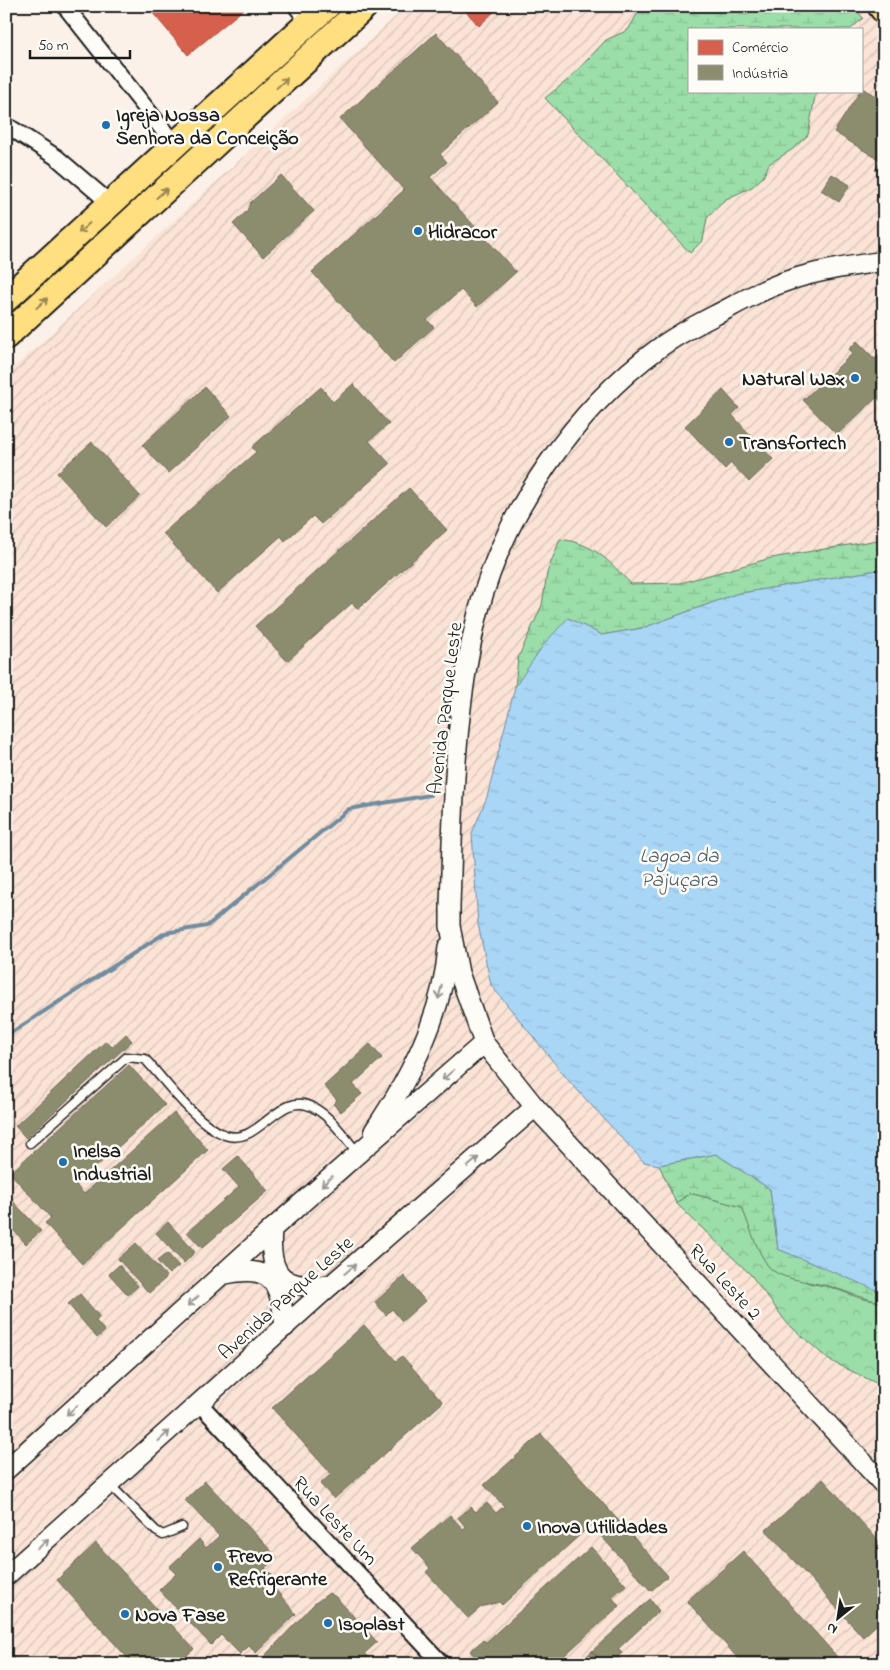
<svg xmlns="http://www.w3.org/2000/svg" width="890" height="1670" viewBox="0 0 890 1670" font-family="'Indie Flower',sans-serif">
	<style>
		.industrial { fill: url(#industrial-furrows); fill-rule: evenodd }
		.forest { fill: url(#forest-crowns); stroke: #5c7d62 }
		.wetland { fill: url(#wetland-marsh); stroke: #5c7d62 }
		.water { fill: url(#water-ripples); stroke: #718c9f }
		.shops { fill: #d6604d; stroke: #9e4c3e }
		.industry { fill: #8c8c6e; stroke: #6a6a55 }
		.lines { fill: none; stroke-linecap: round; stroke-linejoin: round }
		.stream { stroke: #718c9f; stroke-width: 4 }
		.service-casing { stroke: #1c1c1c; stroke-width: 11 }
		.minor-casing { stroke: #1c1c1c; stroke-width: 19 }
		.tertiary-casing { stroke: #1c1c1c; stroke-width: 22 }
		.primary-casing { stroke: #1c1c1c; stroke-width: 28 }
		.trunk-casing { stroke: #1c1c1c; stroke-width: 29 }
		.service { stroke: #fdfcf7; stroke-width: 8 }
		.minor { stroke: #fdfcf7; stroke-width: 15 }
		.tertiary { stroke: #fdfcf7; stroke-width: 19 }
		.primary { stroke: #ffdf80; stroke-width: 24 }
		.trunk { stroke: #ffdf80; stroke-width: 25 }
		.oneway { stroke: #998753 }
		.oneway2 { stroke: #989794 }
		.poi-dot { fill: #1f6fb2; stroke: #fdfcf7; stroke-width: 2 }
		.labels { text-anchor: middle; stroke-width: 5; stroke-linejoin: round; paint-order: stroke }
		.poi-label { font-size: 20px; font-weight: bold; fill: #1c1c1c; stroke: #fdfcf7; text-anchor: start }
		.street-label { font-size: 20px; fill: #1c1c1c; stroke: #fdfcf7 }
		.water-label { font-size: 21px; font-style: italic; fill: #4e5d68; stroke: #fdfcf7 }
	</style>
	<defs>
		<pattern id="industrial-furrows" width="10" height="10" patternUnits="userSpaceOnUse" patternTransform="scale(1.25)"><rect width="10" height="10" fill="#fbe3d6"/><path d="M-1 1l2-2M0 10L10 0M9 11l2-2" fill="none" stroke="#d7c2b7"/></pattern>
		<pattern id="forest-crowns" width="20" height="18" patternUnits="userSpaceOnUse" patternTransform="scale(1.25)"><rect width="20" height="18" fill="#9bdea9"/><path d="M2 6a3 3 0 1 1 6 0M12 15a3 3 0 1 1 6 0" fill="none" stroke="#85be91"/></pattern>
		<pattern id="wetland-marsh" width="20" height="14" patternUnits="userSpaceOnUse" patternTransform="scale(1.25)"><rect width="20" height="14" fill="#9bdea9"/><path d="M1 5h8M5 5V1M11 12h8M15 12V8" fill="none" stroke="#85be91"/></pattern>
		<pattern id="water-ripples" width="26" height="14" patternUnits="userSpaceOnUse" patternTransform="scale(1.25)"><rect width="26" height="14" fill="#aad6f6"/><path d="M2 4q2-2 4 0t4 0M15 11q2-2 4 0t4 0" fill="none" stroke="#92b7d2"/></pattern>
	</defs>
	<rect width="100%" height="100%" fill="#fcf1e8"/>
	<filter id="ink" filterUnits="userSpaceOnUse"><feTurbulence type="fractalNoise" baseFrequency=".02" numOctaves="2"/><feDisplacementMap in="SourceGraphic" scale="10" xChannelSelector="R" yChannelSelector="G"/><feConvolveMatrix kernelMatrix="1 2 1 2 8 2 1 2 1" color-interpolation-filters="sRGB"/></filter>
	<g filter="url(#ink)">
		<path class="industrial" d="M 407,6 L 884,6 L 884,1664 L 6,1664 L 6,375 ZM 689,29 L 861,29 L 861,91 L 689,91 Z"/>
		<polygon class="forest" points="690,1193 743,1207 756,1244 808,1283 830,1287 860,1298 884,1303 884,1387 829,1360 787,1323 751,1275 676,1203"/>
		<g class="wetland">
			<polygon points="642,6 853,6 863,18 851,29 689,29 689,91 816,91 808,135 793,149 769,164 763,177 752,187 724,200 707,218 703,240 690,253 545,98 569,79 606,40 628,30"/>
			<path d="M 560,539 C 595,544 608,560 631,584 L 680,583 L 771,558 L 884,539 L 884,569 L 736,594 L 643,628 L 602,635 L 568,618 L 515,687 L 518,658 L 542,605 L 547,573 Z"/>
			<path d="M 716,1154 L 770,1189 L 778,1249 L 884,1291 L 884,1303 C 865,1299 850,1293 832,1287 C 816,1282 786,1281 772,1270 C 760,1260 748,1223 742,1207 L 690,1193 L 676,1203 L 659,1165 Z"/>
		</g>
		<polygon class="water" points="884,569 884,1291 881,1292 778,1249 770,1189 716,1154 659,1165 644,1162 569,1081 491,985 478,924 472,833 487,797 515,687 544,644 568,618 602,635 643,628 736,594"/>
		<g class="shops">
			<polygon points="147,6 243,6 245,8 188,55"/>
			<polygon points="467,6 500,6 479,26 464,9"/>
		</g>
		<g class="industry">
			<polygon points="436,33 498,102 440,154 447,162 430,177 516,272 477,307 461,290 427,320 434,327 394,363 312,272 404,190 340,119"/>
			<polygon points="862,88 884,101 884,175 875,170 881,161 834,132"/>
			<polygon points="832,174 850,185 839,202 821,190"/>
			<polygon points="281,175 314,211 263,257 233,224 247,211 250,203"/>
			<polygon points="857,341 875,359 884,350 884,405 877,397 837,435 803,400 853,353 849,349"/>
			<polygon points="353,384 389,424 369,441 390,464 321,524 313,516 285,541 281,536 217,593 163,533 256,452 252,447 321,387 333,402"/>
			<polygon points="205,387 231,416 168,473 142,445"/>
			<polygon points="723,390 739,408 732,415 773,459 749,482 731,463 725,469 685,426"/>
			<polygon points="92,442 140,496 106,527 57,473"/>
			<polygon points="409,488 447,530 358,609 352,603 287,661 255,626"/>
			<polygon points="126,1034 132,1041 26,1138 15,1126 106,1041 112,1047"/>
			<polygon points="370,1044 382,1058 353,1084 362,1094 341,1112 333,1104 337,1100 324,1086"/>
			<polygon points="129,1065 165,1105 76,1185 84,1194 174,1113 208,1150 82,1264 45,1223 51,1218 10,1173"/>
			<polygon points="238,1156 268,1191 202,1248 187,1232 239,1187 223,1169"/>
			<polygon points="6,1194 41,1231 26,1244 6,1222"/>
			<polygon points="168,1222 195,1252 184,1263 156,1233"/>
			<polygon points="136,1243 167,1277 149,1293 118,1259"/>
			<polygon points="167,1253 179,1266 169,1274 157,1261"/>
			<polygon points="119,1265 138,1286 128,1295 109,1274"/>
			<polygon points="404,1276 425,1301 402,1321 392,1309 386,1315 375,1302"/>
			<polygon points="80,1294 100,1317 96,1321 105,1331 97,1338 68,1304"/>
			<polygon points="364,1325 396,1361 402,1356 443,1402 334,1499 320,1484 331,1474 272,1408"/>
			<polygon points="541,1434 668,1576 651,1591 591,1525 502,1605 499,1602 481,1607 468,1618 426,1572 430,1568 412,1548 450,1515 463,1529 466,1527 458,1518 471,1507 476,1512 487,1503 496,1513 504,1506 484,1485"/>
			<polygon points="823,1479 884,1547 884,1618 863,1637 766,1530"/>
			<polygon points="205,1481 277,1557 265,1568 274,1577 263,1587 271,1595 276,1590 296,1614 256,1653 249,1646 240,1654 221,1635 211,1645 159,1590 176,1574 169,1567 199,1539 206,1548 219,1536 185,1500"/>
			<polygon points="96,1543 194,1649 177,1664 133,1664 57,1580"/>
			<polygon points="591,1547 626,1585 612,1597 619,1606 555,1664 481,1664 470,1651 483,1640 486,1642"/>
			<polygon points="743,1551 839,1659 834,1664 743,1664 687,1601"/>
			<polygon points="329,1593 336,1597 377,1642 365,1653 375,1664 257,1664 314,1604"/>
			<polygon points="650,1599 659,1611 618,1649 622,1653 618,1656 625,1664 603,1664 592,1651"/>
			<polygon points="6,1649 14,1658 8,1664 6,1664"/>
			<polygon points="592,1651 603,1664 578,1664"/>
		</g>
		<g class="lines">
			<polyline class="stream" points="6,1036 165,933 207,926 349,809 430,795"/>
			<defs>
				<g id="service">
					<path d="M 30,1143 L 127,1057 L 145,1059 C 167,1083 195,1123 225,1135 C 260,1148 279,1086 316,1109 C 333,1119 345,1138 358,1153"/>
					<polyline points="109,1484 156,1531 163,1535 182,1527"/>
				</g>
				<g id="minor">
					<polyline points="65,6 175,145"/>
					<polyline points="296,6 309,22"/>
					<polyline points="6,125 56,157 111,204"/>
					<polyline points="200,1404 442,1664"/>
				</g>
				<g id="tertiary">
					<path d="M 884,261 C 852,266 820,270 790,280 C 768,287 747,298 727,309 C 704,321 680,332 659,348 C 575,409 504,512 478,613 C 454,708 453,810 450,907 L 450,926 L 459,973 L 484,1043 L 535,1107 L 884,1485"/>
					<path d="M 374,1131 C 411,1076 443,1015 448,947"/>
					<path d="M 272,1229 C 268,1278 284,1290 331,1285"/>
					<path d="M 221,1275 C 272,1263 280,1280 285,1327"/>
					<polyline points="6,1470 272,1229 484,1043"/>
					<polyline points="6,1576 331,1285 535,1107"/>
				</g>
				<polyline id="primary" points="880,6 884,11"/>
				<g id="trunk">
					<polyline points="6,299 327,6"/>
					<polyline points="6,336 365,6"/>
				</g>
			</defs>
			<use href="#service" class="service-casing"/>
			<use href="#minor" class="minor-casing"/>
			<use href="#tertiary" class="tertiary-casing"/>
			<use href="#primary" class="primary-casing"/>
			<use href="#trunk" class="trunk-casing"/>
			<use href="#service" class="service"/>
			<use href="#minor" class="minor"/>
			<use href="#tertiary" class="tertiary"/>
			<use href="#primary" class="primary"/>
			<use href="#trunk" class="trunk"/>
		</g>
		<defs><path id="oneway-shaft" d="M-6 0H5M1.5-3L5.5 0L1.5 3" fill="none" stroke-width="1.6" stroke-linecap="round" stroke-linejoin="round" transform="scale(1.25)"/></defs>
		<g class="oneway">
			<use href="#oneway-shaft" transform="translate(282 83) rotate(-43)"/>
			<use href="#oneway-shaft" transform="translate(162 193) rotate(-42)"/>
			<use href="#oneway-shaft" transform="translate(84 228) rotate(138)"/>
			<use href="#oneway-shaft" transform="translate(42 303) rotate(-42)"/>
		</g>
		<g class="oneway2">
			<use href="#oneway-shaft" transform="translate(440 992) rotate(104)"/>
			<use href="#oneway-shaft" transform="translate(448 1075) rotate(139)"/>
			<use href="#oneway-shaft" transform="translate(473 1162) rotate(-41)"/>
			<use href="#oneway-shaft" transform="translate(327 1181) rotate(138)"/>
			<use href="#oneway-shaft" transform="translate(350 1269) rotate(-41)"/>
			<use href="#oneway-shaft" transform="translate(193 1301) rotate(138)"/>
			<use href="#oneway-shaft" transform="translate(72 1410) rotate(138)"/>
			<use href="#oneway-shaft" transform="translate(164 1436) rotate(-42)"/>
			<use href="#oneway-shaft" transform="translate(43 1544) rotate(-42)"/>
		</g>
	</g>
	<g class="poi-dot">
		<circle cx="106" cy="125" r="5"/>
		<circle cx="418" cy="231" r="5"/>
		<circle cx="855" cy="378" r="5"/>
		<circle cx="729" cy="442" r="5"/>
		<circle cx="63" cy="1162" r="5"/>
		<circle cx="527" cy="1526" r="5"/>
		<circle cx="218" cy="1567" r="5"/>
		<circle cx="125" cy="1614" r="5"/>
		<circle cx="328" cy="1623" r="5"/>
	</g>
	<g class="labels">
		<g class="poi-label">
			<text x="116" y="121">Igreja Nossa<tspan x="116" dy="23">Senhora da Conceição</tspan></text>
			<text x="428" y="238">Hidracor</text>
			<text x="845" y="385" text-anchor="end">Natural Wax</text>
			<text x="739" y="449">Transfortech</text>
			<text x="73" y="1157">Inelsa<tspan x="73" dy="23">Industrial</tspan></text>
			<text x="537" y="1533">Inova Utilidades</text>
			<text x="228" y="1562">Frevo<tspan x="228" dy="23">Refrigerante</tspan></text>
			<text x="135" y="1621">Nova Fase</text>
			<text x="338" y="1630">Isoplast</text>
		</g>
		<g class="street-label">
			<text transform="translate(444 708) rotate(-83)" y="7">Avenida Parque Leste</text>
			<text transform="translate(726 1281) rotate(47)" y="7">Rua Leste 2</text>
			<text transform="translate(285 1297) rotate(-42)" y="7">Avenida Parque Leste</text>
			<text transform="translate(336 1520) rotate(47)" y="7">Rua Leste Um</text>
		</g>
		<g class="water-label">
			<text x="679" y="862">Lagoa da<tspan x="679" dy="24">Pajuçara</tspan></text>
		</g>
	</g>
	<rect width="890" height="1670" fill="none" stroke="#fdfcf7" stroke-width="25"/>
	<rect x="12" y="12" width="865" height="1645" fill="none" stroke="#1c1c1c" stroke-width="2" filter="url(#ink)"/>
	<rect x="688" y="28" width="175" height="65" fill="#fdfcf7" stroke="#a3a29f"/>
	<rect x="698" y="40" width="25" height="15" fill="#d6604d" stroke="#a3a29f"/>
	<text x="732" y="52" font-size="15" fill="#1c1c1c">Comércio</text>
	<rect x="698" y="65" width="25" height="15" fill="#8c8c6e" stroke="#a3a29f"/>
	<text x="732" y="78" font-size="15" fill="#1c1c1c">Indústria</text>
	<g transform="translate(838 1618) rotate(210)" stroke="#fdfcf7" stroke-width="4" paint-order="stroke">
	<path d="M0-4L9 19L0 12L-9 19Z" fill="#1c1c1c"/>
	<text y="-8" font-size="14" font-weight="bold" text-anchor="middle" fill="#1c1c1c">N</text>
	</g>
	<path d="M30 50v8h100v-8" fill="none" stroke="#1c1c1c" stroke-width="2.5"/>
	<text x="38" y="50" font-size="15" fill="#1c1c1c" stroke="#fdfcf7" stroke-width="4" paint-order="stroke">50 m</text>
</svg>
